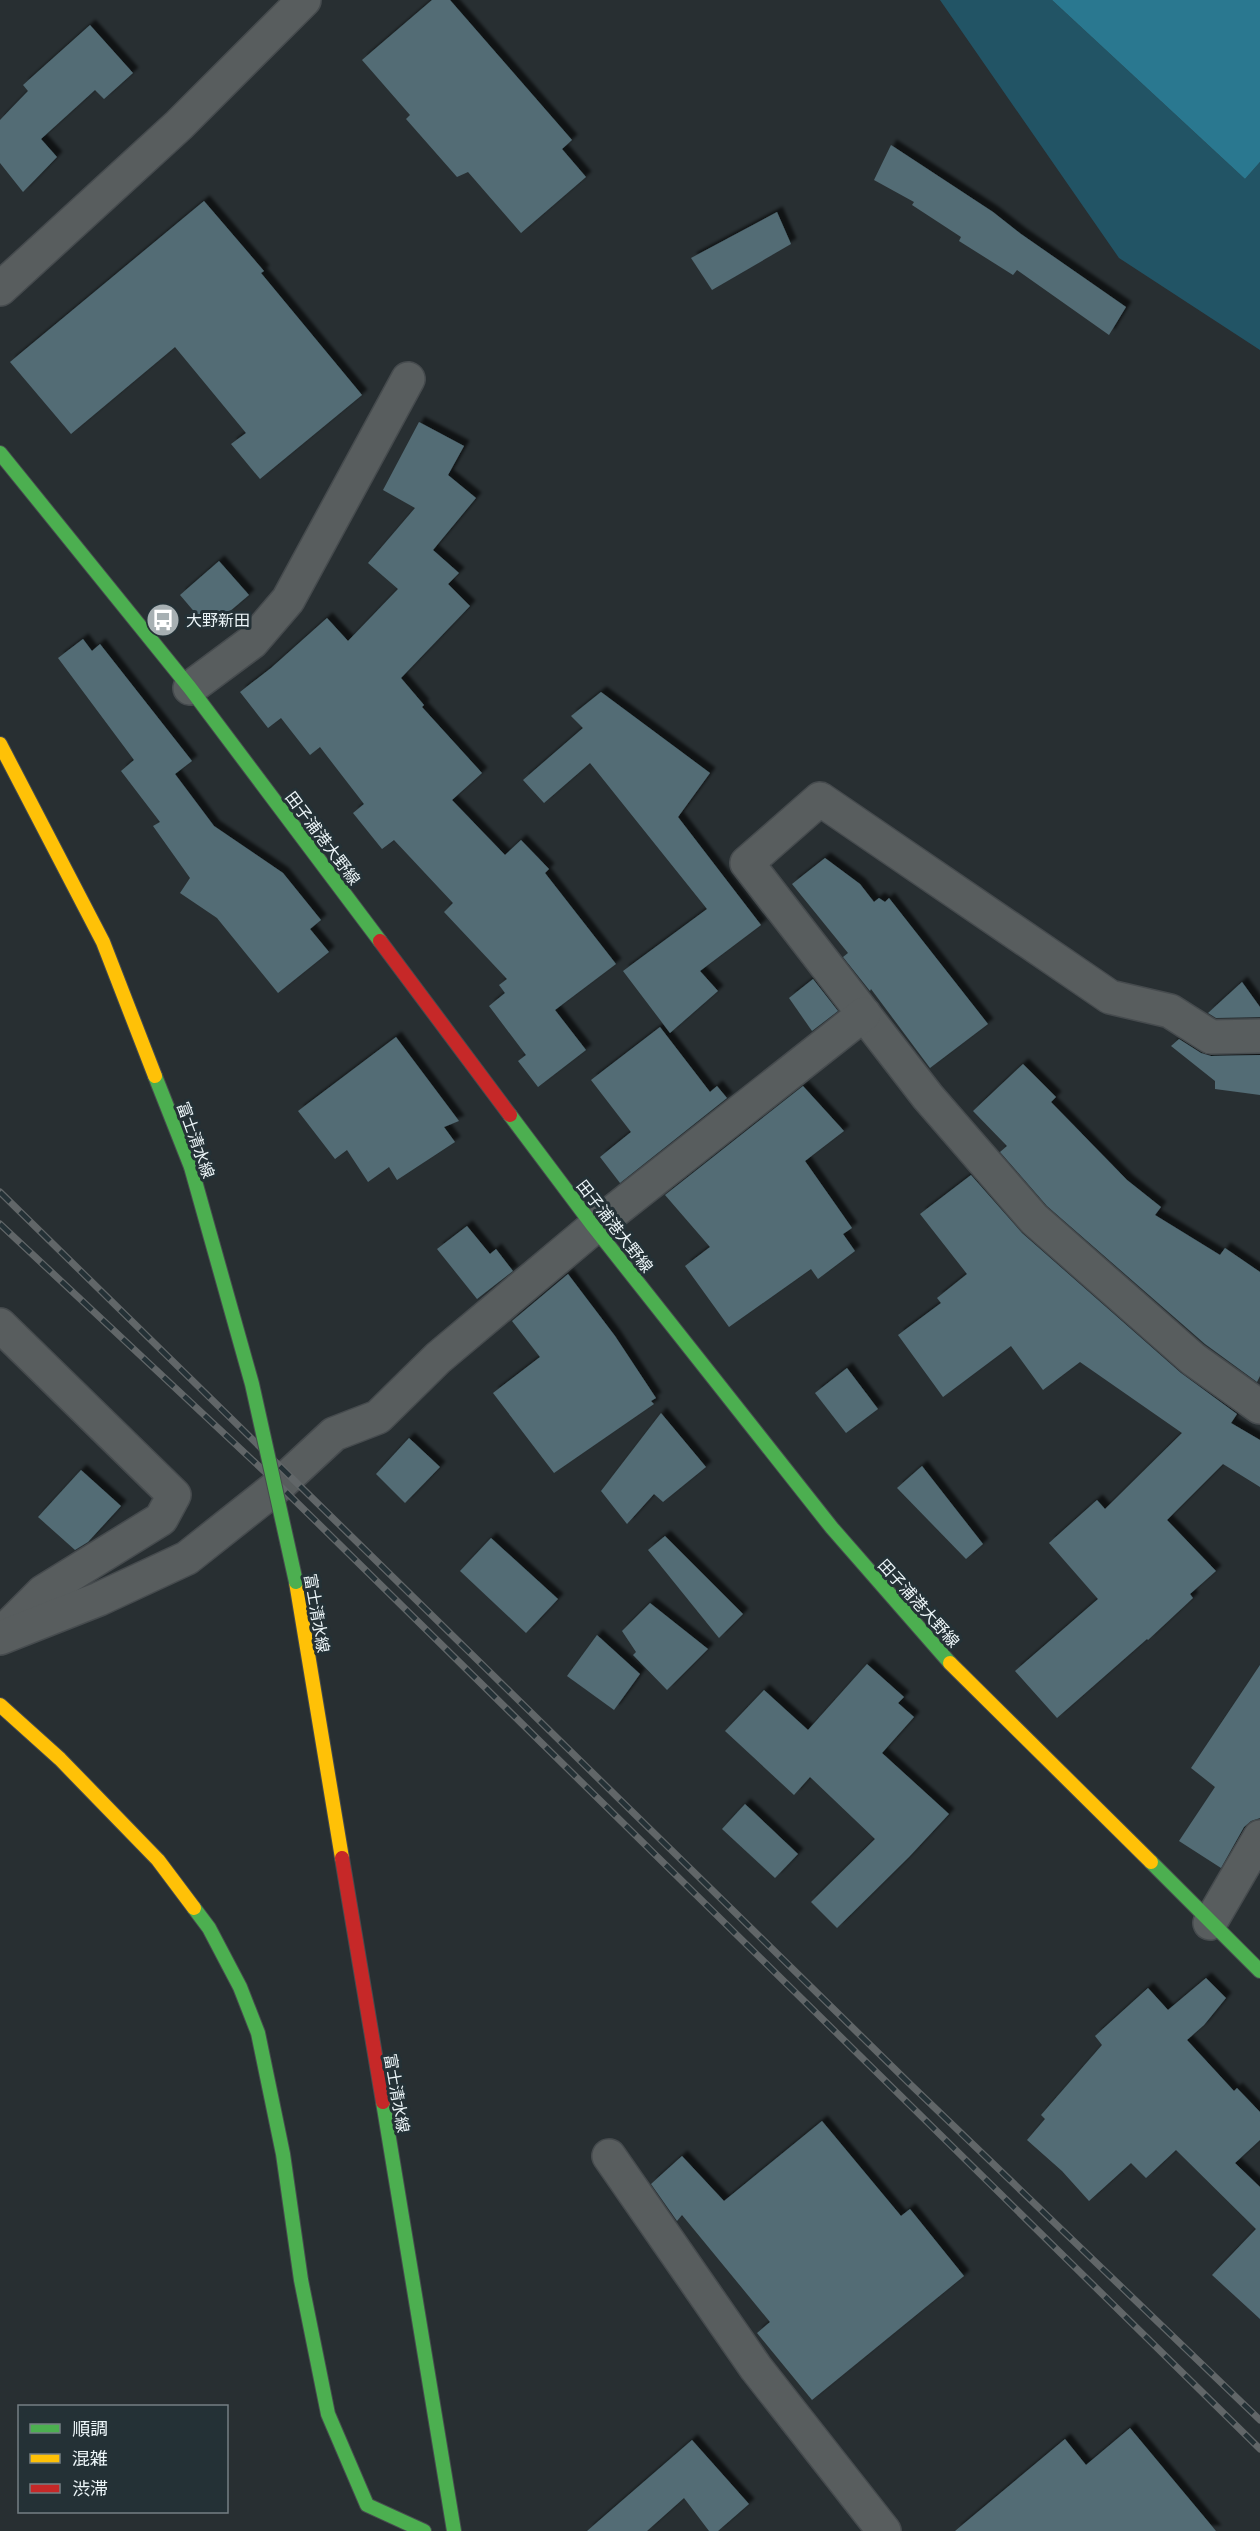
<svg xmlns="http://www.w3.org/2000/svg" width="1260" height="2531" viewBox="0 0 1260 2531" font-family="'Titillium Web','Noto Sans JP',sans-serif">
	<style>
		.green { fill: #225465 }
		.water { fill: #2a7890 }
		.building { fill: #536c75; filter: url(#shadow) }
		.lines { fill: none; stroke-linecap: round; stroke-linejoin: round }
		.street-casing { stroke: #464b4e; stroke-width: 36 }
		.fast-casing { stroke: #464b4e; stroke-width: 16 }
		.slow-casing { stroke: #464b4e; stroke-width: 16 }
		.jam-casing { stroke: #464b4e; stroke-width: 16 }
		.street { stroke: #585d5e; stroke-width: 33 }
		.fast { stroke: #4caf50; stroke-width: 14 }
		.slow { stroke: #ffc107; stroke-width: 14 }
		.jam { stroke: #c62828; stroke-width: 14 }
		.rail-casing { stroke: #616668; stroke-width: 7 }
		.rail { stroke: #243136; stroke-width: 4.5; stroke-dasharray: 14; stroke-linecap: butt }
		.fast-bridge-casing { stroke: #464b4e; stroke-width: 16; stroke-linecap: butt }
		.fast-bridge { stroke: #4caf50; stroke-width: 14 }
		.labels { text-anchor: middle; stroke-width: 6; stroke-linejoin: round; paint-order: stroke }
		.poi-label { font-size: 16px; fill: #ecf5f8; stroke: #243136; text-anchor: start }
		.street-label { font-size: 16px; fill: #ecf5f8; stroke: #243136 }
	</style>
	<defs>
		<filter id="shadow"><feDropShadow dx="5.5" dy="-5.5" stdDeviation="1.5" flood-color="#0009"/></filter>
	</defs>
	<rect width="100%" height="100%" fill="#282f32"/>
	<polygon class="green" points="940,0 1052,0 1245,179 1260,162 1260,350 1119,258"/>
	<polygon class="water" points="1052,0 1260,0 1260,162 1245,179"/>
	<g class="building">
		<polygon points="432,0 450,0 572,140 562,149 586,177 521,233 468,172 457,177 406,119 410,115 362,60"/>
		<polygon points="90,25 133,73 104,99 95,90 41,139 57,157 23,192 0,163 0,120 28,91 23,85"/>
		<polygon points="891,145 993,212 1021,234 1126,307 1109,335 1017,270 1013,275 959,241 961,237 912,205 914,202 874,180"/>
		<polygon points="204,201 264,271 261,273 362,395 260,479 231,444 246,433 175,347 71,434 10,362"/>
		<polygon points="777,212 791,244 712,290 691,258"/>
		<polygon points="419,422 464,446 448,475 476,498 433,550 459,573 448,584 470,606 401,678 424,705 422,707 482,773 452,800 505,855 521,840 549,869 545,873 616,964 555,1010 586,1050 538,1087 518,1061 526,1055 489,1006 505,993 499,985 507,979 444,912 453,903 394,840 382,849 353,813 364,804 320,747 310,755 281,718 268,728 240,692 271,668 327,618 348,641 398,589 368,563 415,508 383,490"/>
		<polygon points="219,561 249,595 209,629 180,595"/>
		<polygon points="83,639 92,651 100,644 192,761 175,774 214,826 283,873 321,920 310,929 329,952 278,993 217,918 180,893 190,878 153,826 160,822 121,771 134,760 58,658"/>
		<polygon points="601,692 710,773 678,817 761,925 700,971 718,991 670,1033 623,971 707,909 590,763 544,803 523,780 583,728 571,716"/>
		<polygon points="825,858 860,884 874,902 879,898 885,902 889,898 988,1024 930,1068 871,989 870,991 843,957 848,953 792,884"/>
		<polygon points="813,979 838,1011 812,1031 789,998"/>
		<polygon points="1242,982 1260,1007 1260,1017 1216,1018 1208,1013"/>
		<polygon points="660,1027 710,1092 717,1086 727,1098 620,1183 600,1157 631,1132 591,1080"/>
		<polygon points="396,1037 459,1121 444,1127 455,1142 397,1180 389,1167 368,1182 347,1150 335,1159 298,1111"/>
		<polygon points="1179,1039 1201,1053 1211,1056 1260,1055 1260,1095 1215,1089 1215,1081 1171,1046"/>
		<polygon points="1023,1064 1056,1097 1051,1102 1127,1180 1161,1207 1155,1215 1220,1255 1225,1248 1260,1272 1260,1376 1257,1382 1205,1344 1047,1206 1000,1152 1007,1146 973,1111"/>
		<polygon points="803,1086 844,1131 805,1161 852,1228 843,1234 855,1251 818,1279 811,1269 729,1327 685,1266 710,1247 665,1195"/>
		<polygon points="971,1175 1022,1233 1181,1373 1237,1414 1231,1423 1260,1440 1260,1487 1223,1464 1167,1520 1216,1571 1190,1594 1193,1598 1148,1640 1147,1639 1057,1718 1015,1671 1098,1599 1049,1543 1097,1500 1105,1509 1182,1433 1080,1362 1043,1390 1011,1346 943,1397 898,1335 941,1303 937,1298 967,1274 920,1214"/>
		<polygon points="467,1226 490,1254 496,1249 513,1271 477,1299 437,1249"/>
		<polygon points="568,1274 615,1336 656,1398 651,1401 654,1404 554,1473 493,1393 540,1357 512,1321"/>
		<polygon points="847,1368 878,1409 846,1433 815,1393"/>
		<polygon points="661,1413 706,1467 663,1502 654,1494 627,1524 601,1491"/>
		<polygon points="409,1438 440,1467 405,1503 376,1474"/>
		<polygon points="922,1466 983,1544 966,1559 897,1488"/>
		<polygon points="81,1470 121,1506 88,1542 75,1550 38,1517"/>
		<polygon points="665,1536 743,1614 719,1638 648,1550"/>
		<polygon points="491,1538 558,1599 526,1633 460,1571"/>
		<polygon points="650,1603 708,1649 667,1690 633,1655 636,1652 622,1631"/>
		<polygon points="597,1635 640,1674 614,1710 567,1676"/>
		<polygon points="867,1664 904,1697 898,1703 914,1717 882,1753 949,1814 909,1857 837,1928 811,1902 875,1839 810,1777 794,1795 725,1731 764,1690 808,1730"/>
		<polygon points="1260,1665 1260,1818 1251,1821 1244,1827 1221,1868 1179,1841 1215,1787 1191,1768"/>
		<polygon points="745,1804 798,1854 775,1878 722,1829"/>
		<polygon points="1206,1978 1226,1998 1204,2025 1187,2040 1234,2091 1237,2088 1260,2112 1260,2140 1235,2163 1260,2187 1260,2319 1212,2275 1256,2229 1176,2150 1146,2178 1131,2163 1089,2201 1062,2171 1027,2140 1045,2119 1041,2115 1102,2045 1095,2036 1148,1988 1168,2010"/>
		<polygon points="822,2121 901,2216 910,2209 964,2276 812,2400 757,2333 770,2322 682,2215 677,2221 651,2184 682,2156 724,2201"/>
		<polygon points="1130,2428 1216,2531 955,2531 1065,2439 1086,2465"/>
		<polygon points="692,2440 749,2504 718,2531 709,2531 684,2498 647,2531 587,2531"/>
	</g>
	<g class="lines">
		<defs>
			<g id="street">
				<polyline points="0,289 179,125 304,0"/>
				<polyline points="190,688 252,642 288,600 408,379"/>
				<polyline points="1260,1036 1211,1037 1170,1011 1110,997 820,799 747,863 928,1097 1034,1219 1193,1359 1260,1407"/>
				<polyline points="0,1325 174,1495 161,1519 43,1592 5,1630"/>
				<polyline points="0,1638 99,1599 187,1558 279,1485 334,1434 378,1417 438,1358 594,1227 864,1014"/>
				<polyline points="1210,1923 1260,1837"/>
				<polyline points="609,2156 756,2368 884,2531"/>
			</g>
			<g id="fast">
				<polyline points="0,453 190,688 380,941"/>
				<polyline points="155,1076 191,1167"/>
				<polyline points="510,1115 594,1227 832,1528 950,1663"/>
				<polyline points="1151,1862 1260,1971"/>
				<polyline points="194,1908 209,1928 240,1987 258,2033 283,2154 301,2280 328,2414 367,2505 424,2531"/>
				<polyline points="383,2102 454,2531"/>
			</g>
			<g id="slow">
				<polyline points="0,744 103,942 155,1076"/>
				<polyline points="296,1582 342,1858"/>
				<polyline points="950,1663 1151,1862"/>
				<polyline points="0,1705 60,1759 158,1860 194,1908"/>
			</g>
			<g id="jam">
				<polyline points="380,941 510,1115"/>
				<polyline points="342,1858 383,2102"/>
			</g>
		</defs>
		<use href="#street" class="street-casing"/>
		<use href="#fast" class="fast-casing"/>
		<use href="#slow" class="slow-casing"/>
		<use href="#jam" class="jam-casing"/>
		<use href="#street" class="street"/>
		<use href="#fast" class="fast"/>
		<use href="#slow" class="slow"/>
		<use href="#jam" class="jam"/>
		<defs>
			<g id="rail">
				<polyline points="0,1192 911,2085 1260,2420"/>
				<polyline points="0,1224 279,1485 1260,2449"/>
			</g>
		</defs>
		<use href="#rail" class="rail-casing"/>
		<use href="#rail" class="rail"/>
		<defs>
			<polyline id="fast-bridge" points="191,1167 252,1384 296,1582"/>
		</defs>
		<use href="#fast-bridge" class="fast-bridge-casing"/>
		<use href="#fast-bridge" class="fast-bridge"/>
	</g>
	<defs>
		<symbol id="bus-disc" viewBox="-11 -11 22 22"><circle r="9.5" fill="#a7b0b3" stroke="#243136"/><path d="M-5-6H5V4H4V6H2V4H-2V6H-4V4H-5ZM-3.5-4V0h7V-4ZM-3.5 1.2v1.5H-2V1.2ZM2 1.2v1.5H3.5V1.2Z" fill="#fff"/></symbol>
	</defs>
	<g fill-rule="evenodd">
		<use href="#bus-disc" x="144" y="601" width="38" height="38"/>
	</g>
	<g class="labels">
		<g class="poi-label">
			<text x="186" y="626">大野新田</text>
		</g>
		<g class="street-label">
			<text transform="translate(323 838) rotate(53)" y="6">田子浦港大野線</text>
			<text transform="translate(196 1140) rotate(70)" y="6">富士清水線</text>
			<text transform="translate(615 1226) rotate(52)" y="6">田子浦港大野線</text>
			<text transform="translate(919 1603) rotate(48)" y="6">田子浦港大野線</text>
			<text transform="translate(317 1613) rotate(80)" y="6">富士清水線</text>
			<text transform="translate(397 2093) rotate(80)" y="6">富士清水線</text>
		</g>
	</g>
	<rect x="18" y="2405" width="210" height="108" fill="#243136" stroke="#747f84" stroke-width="1.5"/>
	<rect x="30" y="2424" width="30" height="9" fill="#4caf50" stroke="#747f84" stroke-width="1.5"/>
	<text x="72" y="2435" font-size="18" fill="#ecf5f8">順調</text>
	<rect x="30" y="2454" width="30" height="9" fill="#ffc107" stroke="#747f84" stroke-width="1.5"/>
	<text x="72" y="2465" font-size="18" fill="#ecf5f8">混雑</text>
	<rect x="30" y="2484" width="30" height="9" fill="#c62828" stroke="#747f84" stroke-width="1.5"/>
	<text x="72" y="2495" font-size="18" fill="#ecf5f8">渋滞</text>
</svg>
